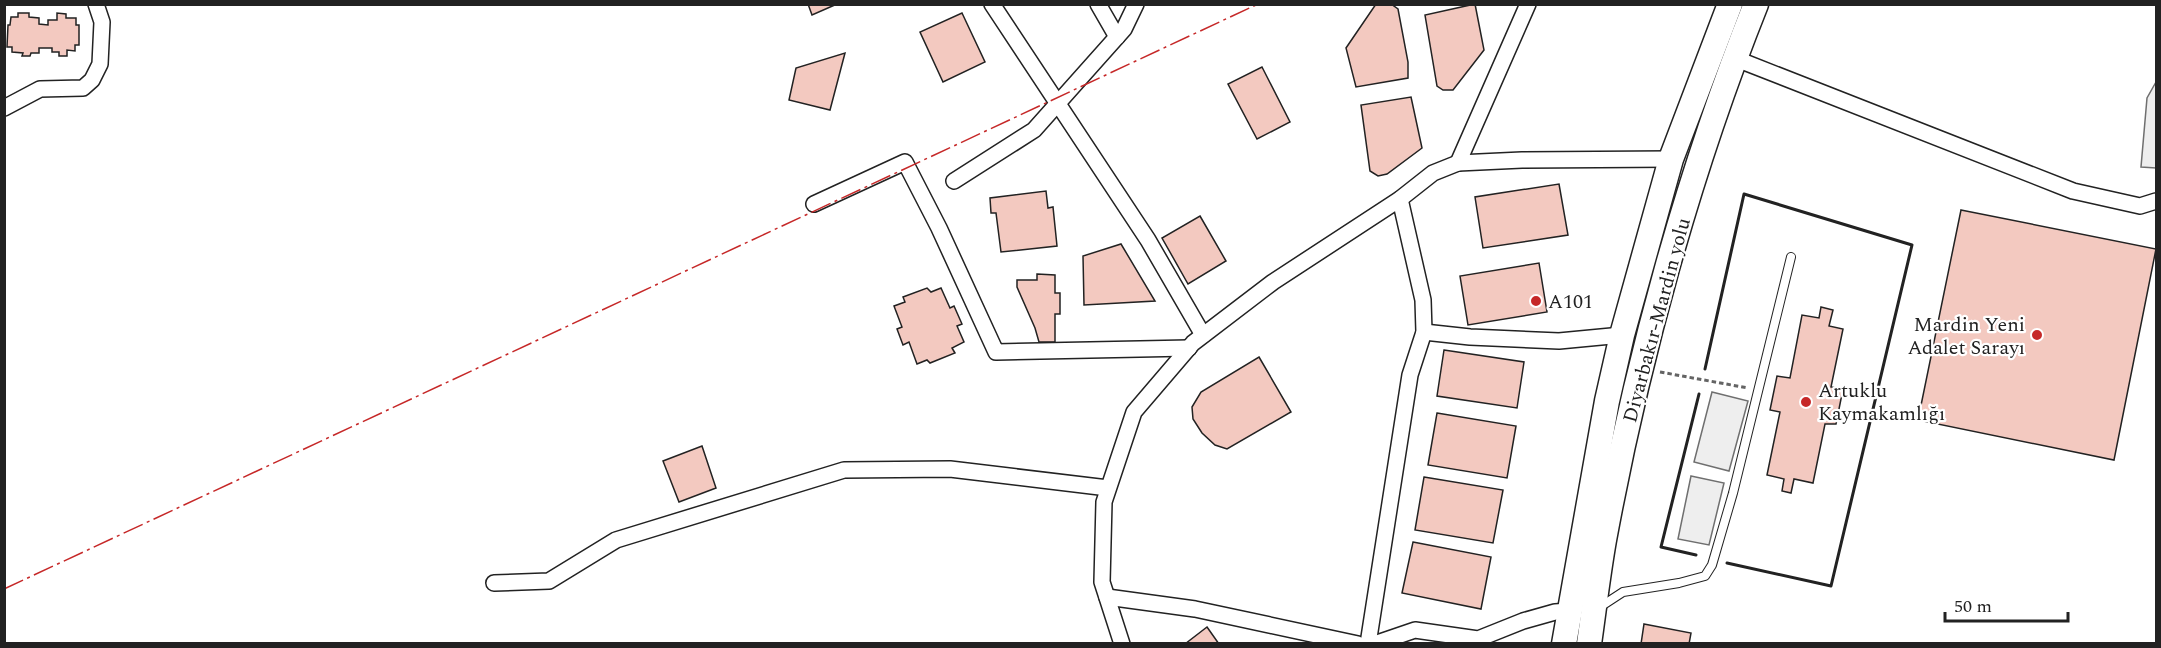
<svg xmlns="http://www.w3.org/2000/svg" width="2161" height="648" viewBox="0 0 2161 648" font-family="Spectral,serif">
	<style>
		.green { fill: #eee; stroke: #6f6f6f; stroke-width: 1.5 }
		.building { fill: #f3c9c0; stroke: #222; stroke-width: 1.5 }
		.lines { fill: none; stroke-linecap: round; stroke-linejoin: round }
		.service-casing { stroke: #222; stroke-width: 10 }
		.minor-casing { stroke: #222; stroke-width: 18 }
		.trunk-casing { stroke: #222; stroke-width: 27 }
		.path { stroke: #646464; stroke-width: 3; stroke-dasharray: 4.5 3; stroke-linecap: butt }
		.service { stroke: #fff; stroke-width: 8 }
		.minor { stroke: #fff; stroke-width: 15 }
		.trunk { stroke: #fff; stroke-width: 24 }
		.wall { stroke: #222; stroke-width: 3 }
		.power { stroke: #c62828; stroke-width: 1.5; stroke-dasharray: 21 4.5 3 4.5; stroke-linecap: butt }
		.poi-dot { fill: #c62828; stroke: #fff; stroke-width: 2 }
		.labels { text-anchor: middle; stroke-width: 4.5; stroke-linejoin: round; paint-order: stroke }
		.poi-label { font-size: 20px; fill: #222; stroke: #fff; text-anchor: start }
		.street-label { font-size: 20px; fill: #222; stroke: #fff }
	</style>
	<rect width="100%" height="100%" fill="#fff"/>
	<g class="green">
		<polygon points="2156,82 2156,168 2141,167 2147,98"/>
		<polygon points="1712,392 1748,401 1729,471 1694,462"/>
		<polygon points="1691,476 1724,483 1709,545 1678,539"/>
	</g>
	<g class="building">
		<polygon points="808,4 837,4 812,15"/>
		<polygon points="1376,4 1391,4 1398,9 1408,62 1408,78 1356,87 1346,48"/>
		<polygon points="1475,4 1484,50 1453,90 1443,90 1437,86 1425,15"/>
		<polygon points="18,13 29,13 29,17 39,18 39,24 48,25 48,20 57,20 57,13 66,14 66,18 76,18 76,25 79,25 79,45 75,45 75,51 67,50 67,56 59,56 59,52 52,52 52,48 39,48 39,53 31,53 30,56 22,56 23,53 12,52 12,47 7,47 8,25 10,25 11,17 18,17"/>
		<polygon points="962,13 985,62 943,82 920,32"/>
		<polygon points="845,53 830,110 789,100 796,68"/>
		<polygon points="1262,67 1290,122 1257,139 1228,84"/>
		<polygon points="1411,97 1422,148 1387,174 1378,176 1370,171 1361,105"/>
		<polygon points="1559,184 1568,235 1483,248 1475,197"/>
		<polygon points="1046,191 1048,208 1053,207 1057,246 1001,252 996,213 991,213 990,198"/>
		<polygon points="1961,210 2156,249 2114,460 1918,420"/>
		<polygon points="1200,216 1226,261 1188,284 1162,238"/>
		<polygon points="1121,244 1155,301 1084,305 1083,256"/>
		<polygon points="1539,263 1547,312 1468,325 1460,276"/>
		<polygon points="1037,274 1055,275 1055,293 1060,293 1060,314 1055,314 1055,342 1039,342 1035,328 1017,287 1017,280 1037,280"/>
		<polygon points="927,288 931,292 941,288 950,308 954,306 962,324 957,326 964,342 952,348 955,353 930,363 927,360 917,364 909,342 903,345 897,329 902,327 894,306 905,302 903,297"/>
		<polygon points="1821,307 1833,310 1829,326 1843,329 1831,387 1843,389 1836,424 1825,424 1813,483 1794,479 1791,493 1782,491 1784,479 1767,475 1780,412 1770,410 1777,376 1790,378 1802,315 1819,318"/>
		<polygon points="1444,350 1524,362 1517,408 1437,396"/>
		<polygon points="1259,357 1291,412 1227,449 1215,445 1202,433 1193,419 1192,407 1201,392"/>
		<polygon points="1437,413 1516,426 1507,478 1428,465"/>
		<polygon points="702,446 716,488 679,502 663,461"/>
		<polygon points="1424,477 1503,490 1493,543 1415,530"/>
		<polygon points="1413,542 1491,557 1481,609 1402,593"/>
		<polygon points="1644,624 1691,633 1689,644 1641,644"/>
		<polygon points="1207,627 1219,644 1185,644"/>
	</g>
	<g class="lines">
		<defs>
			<polyline id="service" points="1600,607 1623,592 1679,583 1705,576 1712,565 1733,493 1791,257"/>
			<g id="minor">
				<polyline points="992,4 1148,240 1203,335"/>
				<polyline points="1098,4 1117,37"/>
				<polyline points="1734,58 2073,191 2140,206 2156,201"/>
				<polyline points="4,108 40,89 83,88 92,80 100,64 102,22 96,4"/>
				<polyline points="1458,163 1528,4"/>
				<polyline points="954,181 1034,130 1124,29 1136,4"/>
				<polyline points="814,204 905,162 939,228 996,352 1189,348"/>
				<polyline points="1424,332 1470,337 1559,341 1622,335"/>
				<polyline points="494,583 549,581 616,540 844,470 950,469 1108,488"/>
				<polyline points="1107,597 1195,609 1358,644"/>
				<polyline points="1122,644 1102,582 1104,502 1134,412 1193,343 1273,282 1400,199 1433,173 1458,163 1522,160 1671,159"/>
				<polyline points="1368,644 1410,375 1424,332 1423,300 1400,199"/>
				<polyline points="1374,644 1415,630 1478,639 1523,621 1555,612 1570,611"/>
			</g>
			<g id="trunk">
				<polyline points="1564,644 1607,401 1622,335 1671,159 1730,4"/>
				<path d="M 1589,644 C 1594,609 1598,574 1604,540 C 1637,361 1688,174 1756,4"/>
			</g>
		</defs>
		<use href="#service" class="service-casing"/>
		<use href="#minor" class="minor-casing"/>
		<use href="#trunk" class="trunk-casing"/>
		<polyline class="path" points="1660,372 1748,388"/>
		<use href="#service" class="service"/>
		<use href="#minor" class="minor"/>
		<use href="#trunk" class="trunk"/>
		<g class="wall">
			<polyline points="1705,369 1744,194 1912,245 1831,586 1727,563"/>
			<polyline points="1696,555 1661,547 1699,394"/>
		</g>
		<polyline class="power" points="4,589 1258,4"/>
	</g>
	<g class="poi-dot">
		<circle cx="1536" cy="301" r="6"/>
		<circle cx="2037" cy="335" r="6"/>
		<circle cx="1806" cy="402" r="6"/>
	</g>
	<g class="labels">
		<g class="poi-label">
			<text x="1548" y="308">A101</text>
			<text x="2025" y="331" text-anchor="end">Mardin Yeni<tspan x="2025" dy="23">Adalet Sarayı</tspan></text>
			<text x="1818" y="397">Artuklu<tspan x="1818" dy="23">Kaymakamlığı</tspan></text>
		</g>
		<g class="street-label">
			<text transform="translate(1656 320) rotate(-75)" y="7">Diyarbakır-Mardin yolu</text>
		</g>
	</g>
	<rect width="2161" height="648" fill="none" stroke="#222222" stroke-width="12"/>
	<path d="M1945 612v9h123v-9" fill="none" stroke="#222222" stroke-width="3"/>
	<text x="1954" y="612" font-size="18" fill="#222222" stroke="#ffffff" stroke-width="4.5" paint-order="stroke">50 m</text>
</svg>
